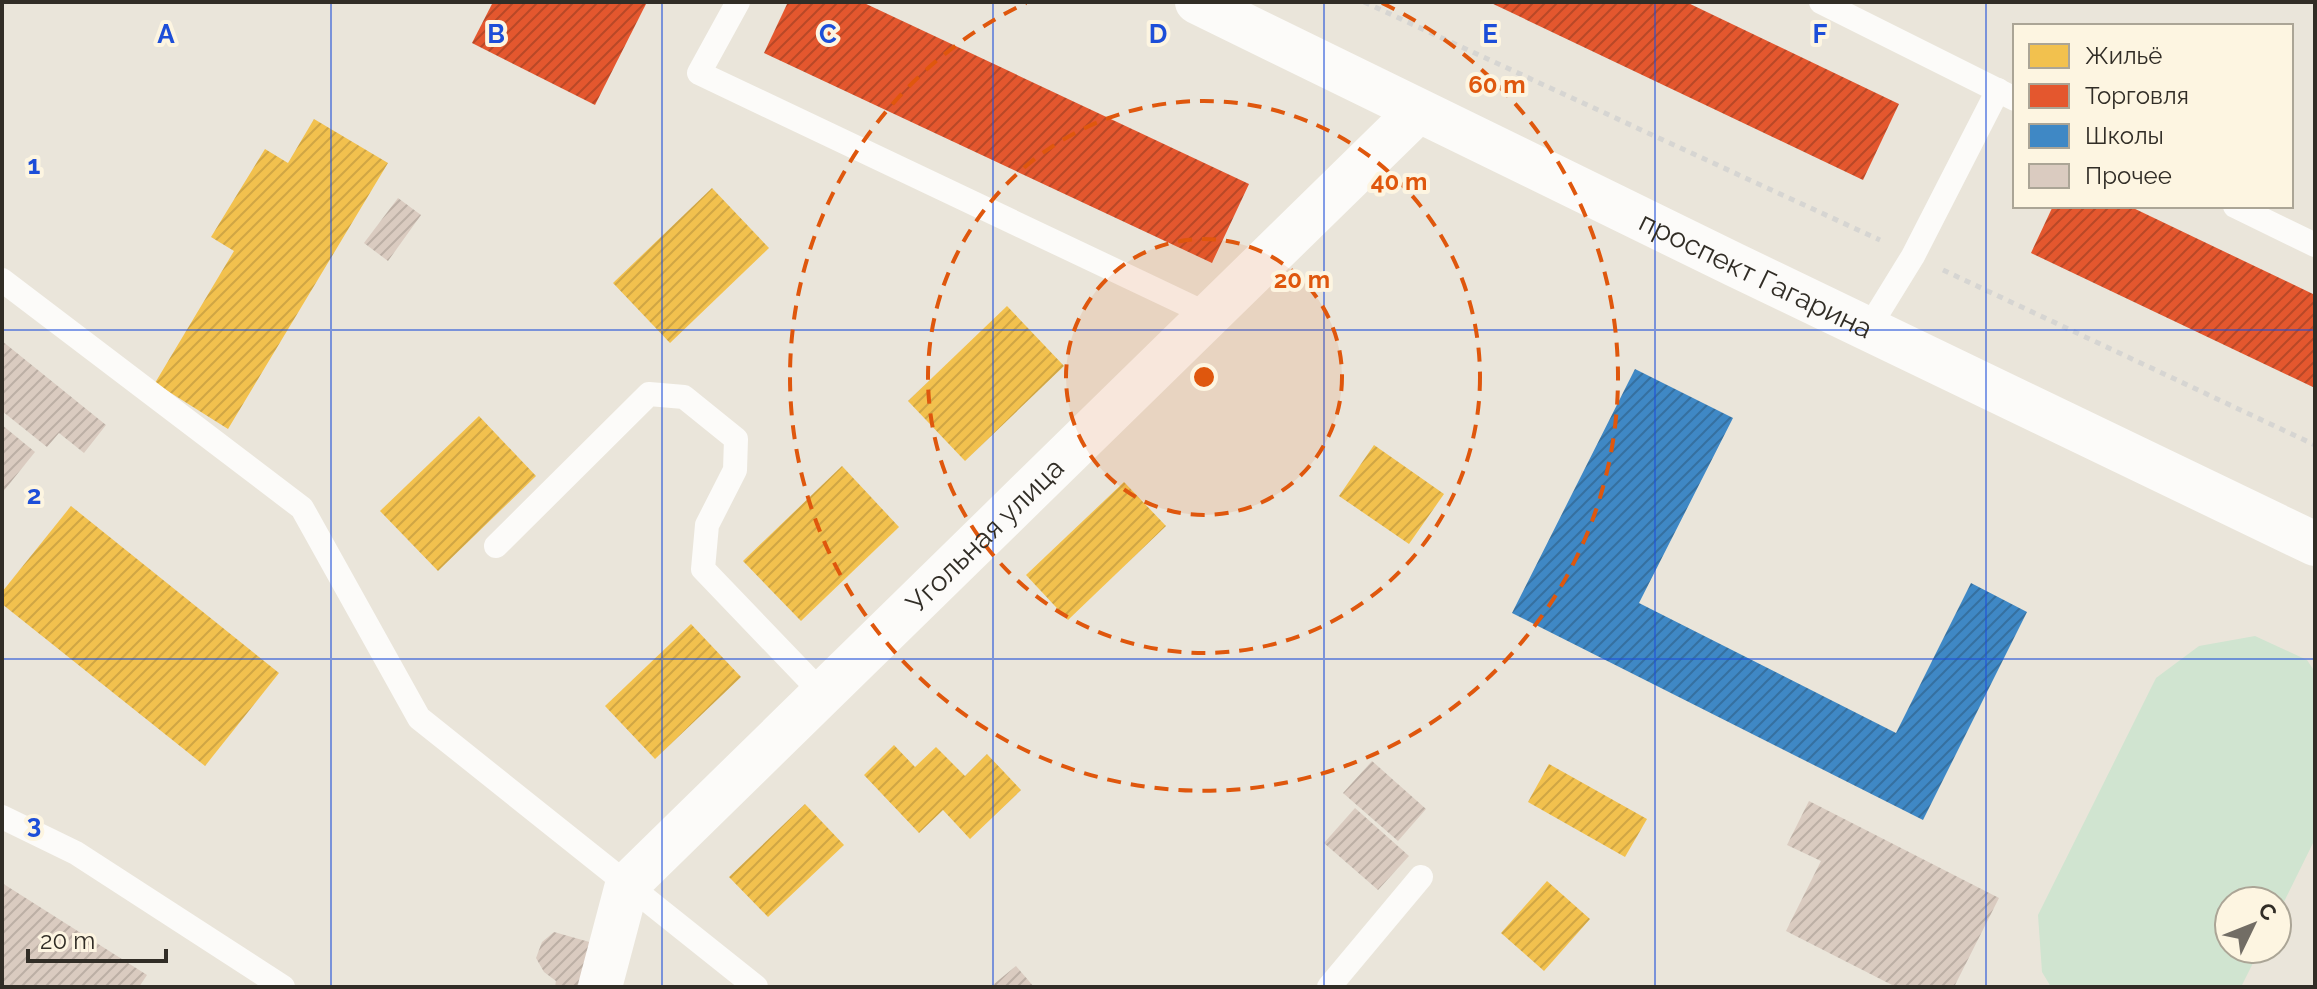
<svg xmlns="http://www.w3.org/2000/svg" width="2317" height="989" viewBox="0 0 2317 989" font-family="Raleway,sans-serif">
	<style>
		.green { fill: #d0e4d0 }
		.homes { fill: url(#homes-hatch) }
		.shops { fill: url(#shops-hatch) }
		.schools { fill: url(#schools-hatch) }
		.building { fill: url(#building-hatch) }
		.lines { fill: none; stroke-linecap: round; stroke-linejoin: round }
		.path { stroke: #d6d5d2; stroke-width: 5; stroke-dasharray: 6 6; stroke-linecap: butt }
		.lane { stroke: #fcfbf9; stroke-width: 24 }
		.street { stroke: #fcfbf9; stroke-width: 44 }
		.secondary { stroke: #fcfbf9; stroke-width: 44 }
		.grid { fill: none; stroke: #1d4ed8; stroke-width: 2; stroke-opacity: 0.55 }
		.ring { fill: none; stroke: #df570d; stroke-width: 4; stroke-dasharray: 14 10 }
		.labels { text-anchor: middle; stroke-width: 8; stroke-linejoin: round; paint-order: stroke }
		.street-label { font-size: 28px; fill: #312d26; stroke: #fdf5e1 }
		.grid-label { font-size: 26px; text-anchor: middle; font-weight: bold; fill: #1d4ed8; stroke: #fdf5e1; stroke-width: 8; stroke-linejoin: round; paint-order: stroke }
		.centre { fill: #df570d; stroke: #fdf5e1; stroke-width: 4 }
		.ring-label { font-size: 24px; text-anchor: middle; font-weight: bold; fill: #df570d; stroke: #fdf5e1; stroke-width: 8; stroke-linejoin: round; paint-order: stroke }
	</style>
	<defs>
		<pattern id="homes-hatch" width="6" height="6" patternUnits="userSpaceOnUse" patternTransform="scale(2)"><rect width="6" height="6" fill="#f2c14e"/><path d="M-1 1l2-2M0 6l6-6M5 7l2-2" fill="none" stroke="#d0a644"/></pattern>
		<pattern id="shops-hatch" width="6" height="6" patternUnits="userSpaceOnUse" patternTransform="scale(2)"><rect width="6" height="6" fill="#e4572e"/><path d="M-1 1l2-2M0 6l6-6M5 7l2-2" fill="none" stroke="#b94827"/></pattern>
		<pattern id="schools-hatch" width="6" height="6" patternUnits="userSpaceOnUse" patternTransform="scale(2)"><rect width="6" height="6" fill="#3f88c5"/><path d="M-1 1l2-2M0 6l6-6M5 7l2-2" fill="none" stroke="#3570a0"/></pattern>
		<pattern id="building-hatch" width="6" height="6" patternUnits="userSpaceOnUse" patternTransform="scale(2)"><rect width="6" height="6" fill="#dacbc0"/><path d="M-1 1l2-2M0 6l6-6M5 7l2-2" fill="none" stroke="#bcafa5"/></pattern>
	</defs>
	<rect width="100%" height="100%" fill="#eae5da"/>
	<polygon class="green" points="2255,636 2307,660 2315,672 2315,839 2277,916 2277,901 2229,901 2229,949 2260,949 2241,987 2051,987 2042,972 2038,915 2156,678 2199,646"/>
	<g class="homes">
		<polygon points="314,119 388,163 228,429 155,383 234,251 211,237 265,149 288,163"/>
		<polygon points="712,188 769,248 670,343 613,283"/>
		<polygon points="1007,306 1064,366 965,461 908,401"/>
		<polygon points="479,416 536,476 438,571 380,511"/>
		<polygon points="1374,445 1444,494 1409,544 1339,496"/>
		<polygon points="842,466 899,527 801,621 743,561"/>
		<polygon points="1124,482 1166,526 1068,620 1026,575"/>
		<polygon points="71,506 279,673 205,766 2,604 2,592"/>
		<polygon points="691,624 741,677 655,759 605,706"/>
		<polygon points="894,745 915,767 936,747 965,776 987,754 1021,790 970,839 943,810 919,833 864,775"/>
		<polygon points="1549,764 1647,819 1625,857 1528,802"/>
		<polygon points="805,804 844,845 768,917 729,877"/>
		<polygon points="1547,881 1590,919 1544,971 1501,933"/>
	</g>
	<g class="shops">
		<polygon points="493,2 647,2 595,105 472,43"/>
		<polygon points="788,2 862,2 1249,184 1212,263 764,53"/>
		<polygon points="1489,2 1686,2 1899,104 1863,180"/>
		<polygon points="2053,206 2129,206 2315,295 2315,388 2031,253"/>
	</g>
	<polygon class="schools" points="1635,369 1733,418 1639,603 1896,733 1971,583 2027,612 1923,820 1512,613"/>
	<g class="building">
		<polygon points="398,198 421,215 388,261 364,243"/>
		<polygon points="2,341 106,425 84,453 59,433 47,447 2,411"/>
		<polygon points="2,425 35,452 2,493"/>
		<polygon points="1372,761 1426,809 1398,841 1343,793"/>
		<polygon points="1809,801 1999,898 1954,987 1896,987 1786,931 1821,861 1787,845"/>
		<polygon points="1355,808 1409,856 1378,890 1324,843"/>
		<polygon points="2,883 147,975 139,987 2,987"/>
		<polygon points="554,932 600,945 588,987 555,987 556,981 544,972 536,958 542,942"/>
		<polygon points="1016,966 1034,987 996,987 994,984"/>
	</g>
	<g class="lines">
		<g class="path">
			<polyline points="1364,2 1880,240"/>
			<polyline points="1943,270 2315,445"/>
		</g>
		<g class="lane">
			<polyline points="738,2 699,73 1209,315"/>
			<polyline points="1821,2 2015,99"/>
			<polyline points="2235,206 2315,245"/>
			<polyline points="2,280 302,508 419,718 756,987"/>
			<polyline points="1868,329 1913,256 1998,90"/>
			<polyline points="496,546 649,394 684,397 736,439 735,470 707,525 703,569 822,693"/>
			<polyline points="2,817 76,853 283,987"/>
			<polyline points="1329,987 1421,877"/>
		</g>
		<path class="street" id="s1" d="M 600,987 L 627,885 L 1418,111"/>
		<path class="secondary" id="s2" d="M 1197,2 L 1735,265 L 2315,544"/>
	</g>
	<path class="grid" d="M 331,2 L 331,987M 662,2 L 662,987M 993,2 L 993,987M 1324,2 L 1324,987M 1655,2 L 1655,987M 1986,2 L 1986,987M 2,330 L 2315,330M 2,659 L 2315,659"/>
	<circle cx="1204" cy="377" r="138" fill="#df570d" fill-opacity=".12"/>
	<g class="ring">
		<circle cx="1204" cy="377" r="138"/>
		<circle cx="1204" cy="377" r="276"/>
		<path d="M1382 3A414 414 0 1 1 1026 3"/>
	</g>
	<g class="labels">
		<g class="street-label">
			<text dy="10" stroke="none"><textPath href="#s2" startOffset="622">проспект Гагарина</textPath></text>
			<text dy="10" stroke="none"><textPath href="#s1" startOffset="606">Угольная улица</textPath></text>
		</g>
	</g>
	<g class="grid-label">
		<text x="166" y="43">A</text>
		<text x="496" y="43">B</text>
		<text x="828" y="43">C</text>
		<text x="1158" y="43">D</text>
		<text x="1490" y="43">E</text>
		<text x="1820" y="43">F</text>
		<text x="34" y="174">1</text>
		<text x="34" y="504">2</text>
		<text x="34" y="833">3</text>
	</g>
	<circle cx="1204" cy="377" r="12" class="centre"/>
	<g class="ring-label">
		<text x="1497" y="93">60 m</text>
		<text x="1399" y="190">40 m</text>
		<text x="1302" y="288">20 m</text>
	</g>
	<rect width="2317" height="989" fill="none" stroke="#312d26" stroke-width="8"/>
	<rect x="2013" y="24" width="280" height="184" fill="#fdf5e1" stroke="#aba596" stroke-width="2"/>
	<rect x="2029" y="44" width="40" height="24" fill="#f2c14e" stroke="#aba596" stroke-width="2"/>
	<text x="2085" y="64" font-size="24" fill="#312d26">Жильё</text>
	<rect x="2029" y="84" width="40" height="24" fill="#e4572e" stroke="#aba596" stroke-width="2"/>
	<text x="2085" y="104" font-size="24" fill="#312d26">Торговля</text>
	<rect x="2029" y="124" width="40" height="24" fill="#3f88c5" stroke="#aba596" stroke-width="2"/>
	<text x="2085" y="144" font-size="24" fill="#312d26">Школы</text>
	<rect x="2029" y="164" width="40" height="24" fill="#dacbc0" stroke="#aba596" stroke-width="2"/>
	<text x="2085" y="184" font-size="24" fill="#312d26">Прочее</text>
	<g transform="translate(2253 925) rotate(47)"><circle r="38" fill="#fdf5e1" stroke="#aba596" stroke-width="2"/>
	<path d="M0-6L14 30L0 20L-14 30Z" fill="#726d65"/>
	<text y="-12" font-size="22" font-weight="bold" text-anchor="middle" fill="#312d26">С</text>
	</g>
	<path d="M28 949v12h138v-12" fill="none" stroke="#312d26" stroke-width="4"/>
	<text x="40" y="949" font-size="24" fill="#312d26" stroke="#fdf5e1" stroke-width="6" paint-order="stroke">20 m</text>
</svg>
